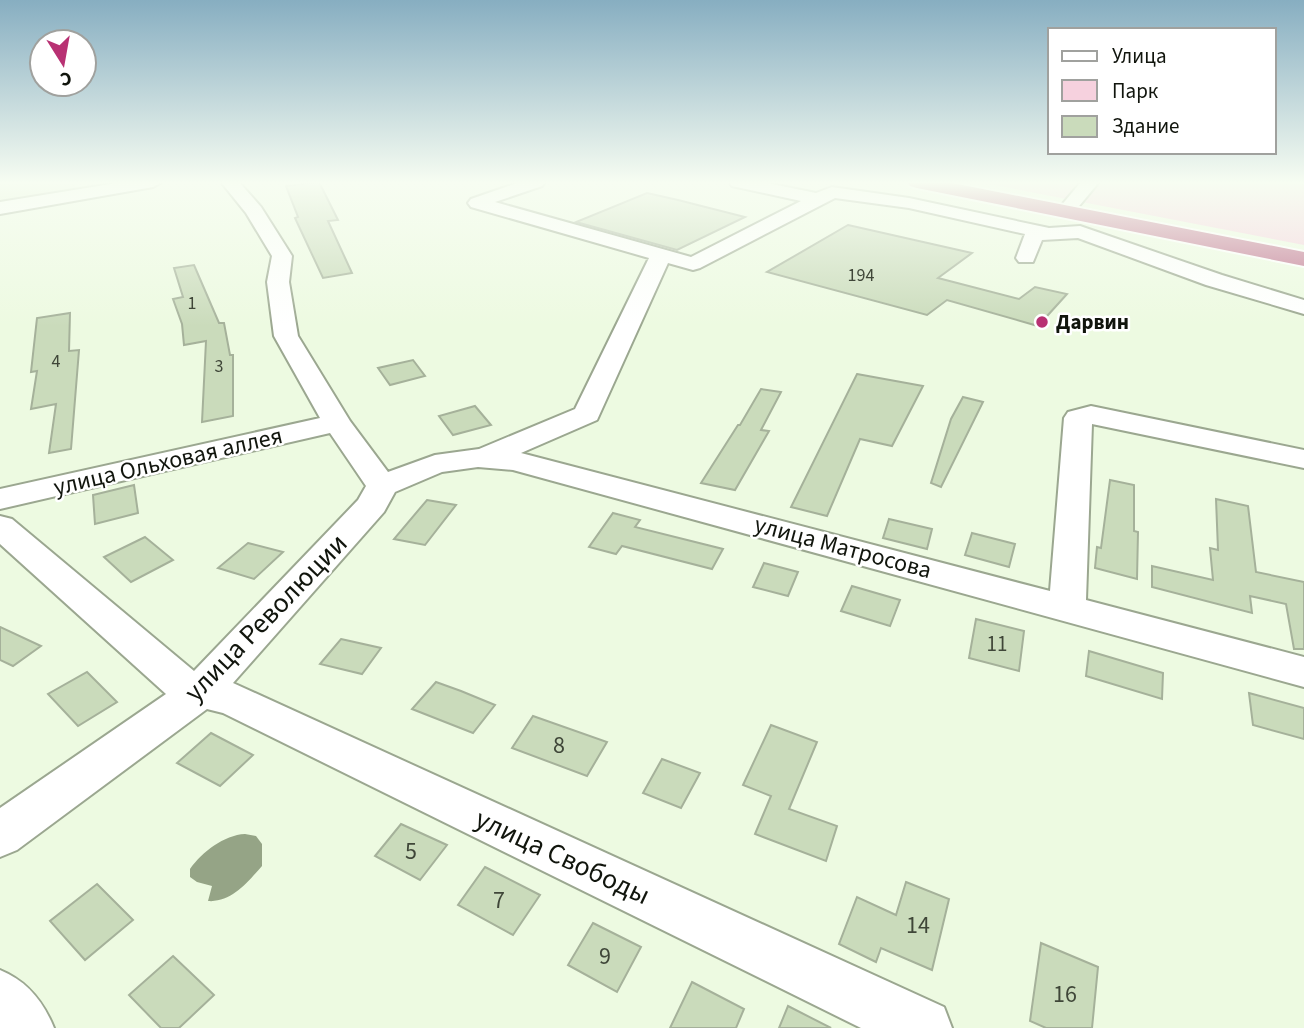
<svg xmlns="http://www.w3.org/2000/svg" width="1304" height="1028" viewBox="0 0 1304 1028" font-family="'Source Sans 3',sans-serif">
	<style>
		.built { fill: #dfefd0 }
		.green { fill: #f6d1de }
		.water { fill: #95a486 }
		.building { fill: #cadbbb; stroke: #a5b19a; stroke-width: 2 }
		.lines { fill: none; stroke-linecap: round; stroke-linejoin: round }
		.minor-casing { stroke: #9ba790; stroke-width: 4 }
		.highway-casing { stroke: #fff; stroke-width: 4 }
		.minor { fill: #fff; fill-rule: evenodd }
		.highway { fill: #c07290; fill-rule: evenodd }
		.poi-dot { fill: #b83173; stroke: #fff; stroke-width: 2.5 }
		.labels { text-anchor: middle; stroke-width: 5; stroke-linejoin: round; paint-order: stroke }
		.far-number-label { font-size: 18px; fill: #3f4638 }
		.far-poi-label { font-size: 21px; font-weight: bold; fill: #11150d; stroke: #fff; text-anchor: start }
		.number-label { font-size: 21px; fill: #3f4638 }
		.street-label { font-size: 24px; fill: #11150d; stroke: #fff }
		.near-number-label { font-size: 24px; fill: #3f4638 }
		.near-street-label { font-size: 28px; fill: #11150d; stroke: #fff }
	</style>
	<rect width="100%" height="100%" fill="#edfae1"/>
	<polygon class="built" points="0,182 73,182 79,192 0,205"/>
	<polygon class="green" points="979,182 1304,182 1304,245"/>
	<path class="water" d="M 245,834 L 256,836 L 262,844 L 262,866 C 248,882 231,903 208,901 L 212,886 L 197,882 L 190,877 L 190,869 C 202,852 224,835 245,834 Z"/>
	<g class="building">
		<polygon points="319,182 338,220 328,221 352,273 323,278 295,218 298,217 286,186"/>
		<polygon points="647,193 678,200 745,217 677,250 576,222"/>
		<polygon points="848,225 972,253 938,278 1019,299 1035,287 1067,294 1038,326 947,300 927,315 767,272"/>
		<polygon points="194,265 219,323 224,323 230,355 233,355 233,416 202,422 206,341 184,345 182,324 173,299 183,297 174,268"/>
		<polygon points="70,313 69,351 79,350 71,449 49,453 56,404 31,409 37,371 31,372 37,318"/>
		<polygon points="413,360 425,376 390,385 378,368"/>
		<polygon points="857,374 923,386 892,446 860,439 827,516 791,507"/>
		<polygon points="761,389 781,392 761,430 769,431 735,490 701,483 738,425 740,425"/>
		<polygon points="963,397 983,402 941,487 931,483 951,419"/>
		<polygon points="475,406 491,425 453,435 439,416"/>
		<polygon points="1110,480 1134,485 1134,531 1138,532 1137,579 1095,568 1097,547 1101,548"/>
		<polygon points="134,485 138,513 95,524 93,495"/>
		<polygon points="1216,499 1248,506 1256,572 1304,582 1304,649 1294,649 1286,604 1250,596 1252,613 1152,587 1152,566 1213,580 1210,548 1218,550"/>
		<polygon points="427,500 456,505 425,545 394,539"/>
		<polygon points="613,513 640,520 635,527 723,549 712,569 622,546 616,554 589,547"/>
		<polygon points="889,519 932,529 927,549 883,538"/>
		<polygon points="972,533 1015,544 1009,567 965,555"/>
		<polygon points="145,537 173,560 131,582 104,557"/>
		<polygon points="248,543 283,552 254,579 218,568"/>
		<polygon points="764,563 798,572 788,596 753,587"/>
		<polygon points="852,586 900,600 890,626 841,611"/>
		<polygon points="976,619 1024,631 1019,671 969,658"/>
		<polygon points="0,627 41,646 13,666 0,660"/>
		<polygon points="341,639 381,648 362,674 320,664"/>
		<polygon points="1089,651 1163,673 1162,699 1086,676"/>
		<polygon points="87,672 117,702 78,726 48,694"/>
		<polygon points="436,682 461,691 495,705 473,733 412,709"/>
		<polygon points="1249,693 1304,708 1304,739 1253,725"/>
		<polygon points="533,716 607,742 587,776 512,748"/>
		<polygon points="771,725 817,742 789,809 837,826 826,861 755,834 771,796 743,785"/>
		<polygon points="211,733 253,755 220,786 177,763"/>
		<polygon points="662,759 700,773 681,808 643,793"/>
		<polygon points="401,824 447,845 420,880 375,856"/>
		<polygon points="485,867 540,895 513,935 458,905"/>
		<polygon points="906,882 949,899 932,970 881,948 876,962 839,944 857,897 896,915"/>
		<polygon points="97,884 133,920 85,960 50,921"/>
		<polygon points="593,923 641,947 617,992 568,965"/>
		<polygon points="1041,943 1098,967 1092,1028 1046,1028 1030,1021"/>
		<polygon points="173,956 214,995 179,1028 161,1028 129,995"/>
		<polygon points="692,982 744,1009 736,1028 670,1028"/>
		<polygon points="788,1006 831,1028 779,1028"/>
	</g>
	<g class="lines">
		<defs>
			<g id="minor">
				<polygon points="123,182 162,182 153,187 0,214 0,202"/>
				<polygon points="221,182 239,182 261,207 292,256 289,282 298,336 350,421 388,472 435,455 479,449 575,409 649,258 471,207 468,203 471,199 520,182 545,182 542,186 495,202 691,257 801,201 732,186 729,182 762,182 816,193 832,187 909,198 1049,228 1080,226 1222,275 1304,300 1304,314 1206,285 1078,238 1042,240 1033,262 1019,262 1016,258 1025,234 909,208 835,198 700,268 693,270 668,263 597,420 521,453 1050,591 1064,418 1068,412 1091,406 1304,450 1304,468 1092,424 1086,600 1304,657 1304,687 513,470 478,467 442,472 395,492 384,512 233,683 944,1007 952,1028 861,1028 223,713 207,709 17,850 0,857 0,808 166,694 0,544 0,516 12,519 194,671 358,500 366,486 330,433 0,509 0,489 320,418 274,336 267,282 272,256 246,213"/>
				<polygon points="1081,182 1099,182 1075,211 1063,211 1060,207"/>
				<path d="M 0,970 C 27,981 43,1001 54,1028 L 0,1028 Z"/>
			</g>
			<polygon id="highway" points="907,182 947,182 1304,252 1304,266 917,188 910,186"/>
		</defs>
		<use href="#minor" class="minor-casing"/>
		<use href="#highway" class="highway-casing"/>
		<use href="#minor" class="minor"/>
		<use href="#highway" class="highway"/>
	</g>
	<linearGradient id="sky" x2="0" y2="1"><stop stop-color="#87aec1"/><stop offset="0.56" stop-color="#f7fdf2"/><stop offset="1" stop-color="#f7fdf2" stop-opacity="0"/></linearGradient>
	<rect width="1304" height="326" fill="url(#sky)"/>
	<circle class="poi-dot" cx="1042" cy="322" r="7"/>
	<g class="labels">
		<g class="far-number-label">
			<text x="861" y="281">194</text>
			<text x="192" y="309">1</text>
			<text x="56" y="367">4</text>
			<text x="219" y="372">3</text>
		</g>
		<g class="far-poi-label">
			<text x="1056" y="329">Дарвин</text>
		</g>
		<g class="number-label">
			<text x="997" y="651">11</text>
		</g>
		<g class="street-label">
			<text transform="translate(168 461) rotate(-13)" y="8">улица Ольховая аллея</text>
			<text transform="translate(843 547) rotate(15)" y="8">улица Матросова</text>
		</g>
		<g class="near-number-label">
			<text x="559" y="753">8</text>
			<text x="411" y="859">5</text>
			<text x="499" y="908">7</text>
			<text x="918" y="933">14</text>
			<text x="605" y="964">9</text>
			<text x="1065" y="1002">16</text>
		</g>
		<g class="near-street-label">
			<text transform="translate(265 617) rotate(-46)" y="10">улица Революции</text>
			<text transform="translate(563 856) rotate(25)" y="10">улица Свободы</text>
		</g>
	</g>
	<rect x="1048" y="28" width="228" height="126" fill="#ffffff" stroke="#a0a19e" stroke-width="2"/>
	<rect x="1062" y="51" width="35" height="10" fill="#ffffff" stroke="#a0a19e" stroke-width="2"/>
	<text x="1112" y="63" font-size="21" fill="#11150d">Улица</text>
	<rect x="1062" y="80" width="35" height="21" fill="#f6d1de" stroke="#a0a19e" stroke-width="2"/>
	<text x="1112" y="98" font-size="21" fill="#11150d">Парк</text>
	<rect x="1062" y="116" width="35" height="21" fill="#cadbbb" stroke="#a0a19e" stroke-width="2"/>
	<text x="1112" y="133" font-size="21" fill="#11150d">Здание</text>
	<g transform="translate(63 63) rotate(169)"><circle r="33" fill="#ffffff" stroke="#a0a19e" stroke-width="2"/>
	<path d="M0-5L12 26L0 18L-12 26Z" fill="#b83173"/>
	<text y="-10" font-size="19" font-weight="bold" text-anchor="middle" fill="#11150d">С</text>
	</g>
</svg>
